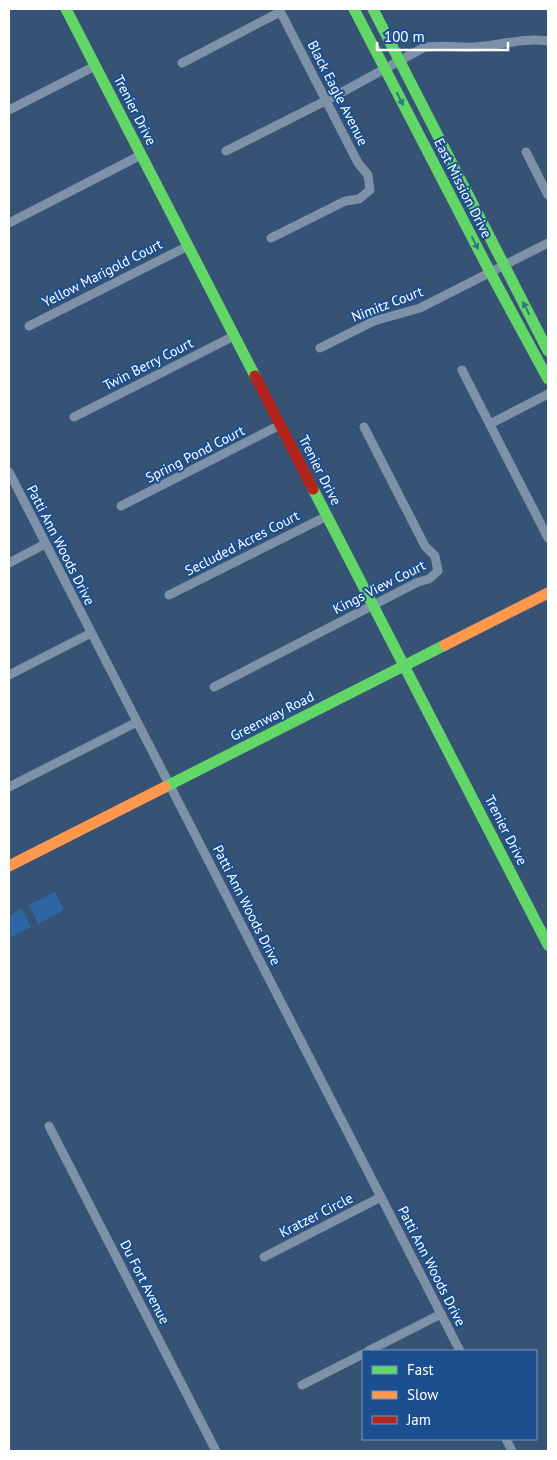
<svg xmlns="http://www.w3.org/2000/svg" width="557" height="1460" viewBox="0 0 557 1460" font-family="'PT Sans',sans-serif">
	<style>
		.pitch { fill: #2f66a5 }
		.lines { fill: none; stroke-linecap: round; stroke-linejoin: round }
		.street { stroke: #7d92a8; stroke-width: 9 }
		.fast { stroke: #63d668; stroke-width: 11 }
		.slow { stroke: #ff974d; stroke-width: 11 }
		.jam { stroke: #b3261e; stroke-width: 11 }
		.oneway { fill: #317883 }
		.labels { text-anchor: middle; stroke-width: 4; stroke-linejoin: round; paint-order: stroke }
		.street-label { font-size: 14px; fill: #fff; stroke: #1b4f8f }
	</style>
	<rect width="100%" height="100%" fill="#365274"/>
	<g class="pitch">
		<polygon points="55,892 64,910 38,924 29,905"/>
		<polygon points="22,909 31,927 9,938 9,916"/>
	</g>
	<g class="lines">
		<g class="street">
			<polyline points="182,63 280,12"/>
			<polyline points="9,110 95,66"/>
			<path d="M 226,151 L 335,96 L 423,48 C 439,44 457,48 474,47 C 499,46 523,37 548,41"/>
			<polyline points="526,152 548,195"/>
			<polyline points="9,223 141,155"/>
			<polyline points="271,238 345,201 359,199 370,190 368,175 358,163 279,9"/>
			<polyline points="29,326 188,246"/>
			<polyline points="320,348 374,321 420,308 548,243"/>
			<polyline points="462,370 548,538"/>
			<polyline points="74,417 234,336"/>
			<polyline points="490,424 548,394"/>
			<polyline points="9,472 460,1351"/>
			<polyline points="121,506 280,425"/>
			<polyline points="9,563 45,544"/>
			<polyline points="169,595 327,516"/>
			<polyline points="9,675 91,633"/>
			<polyline points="214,687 418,582 429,579 438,571 435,556 425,546 364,427"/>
			<polyline points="9,787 137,722"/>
			<polyline points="49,1126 216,1451"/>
			<polyline points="264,1257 381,1197"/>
			<polyline points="368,1351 441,1314"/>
			<polyline points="302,1385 363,1354"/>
			<polyline points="506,1439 512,1451"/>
		</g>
		<g class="fast">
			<polyline points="66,9 255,376"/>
			<polyline points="354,9 490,272 548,379"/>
			<polyline points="373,9 548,351"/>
			<polyline points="313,489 548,945"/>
			<polyline points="165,787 445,645"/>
		</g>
		<g class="slow">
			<polyline points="445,645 548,593"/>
			<polyline points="9,866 165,787"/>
		</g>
		<polyline class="jam" points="255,376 313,489"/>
	</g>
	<defs><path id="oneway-solid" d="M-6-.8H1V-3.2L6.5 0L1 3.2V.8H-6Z" transform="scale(1.25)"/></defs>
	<g class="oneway">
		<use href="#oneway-solid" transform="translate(400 99) rotate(63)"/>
		<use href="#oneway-solid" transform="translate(475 243) rotate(63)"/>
		<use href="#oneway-solid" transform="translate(526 308) rotate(-117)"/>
	</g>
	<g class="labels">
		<g class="street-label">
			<text transform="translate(338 93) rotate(63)" y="5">Black Eagle Avenue</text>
			<text transform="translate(135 110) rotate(63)" y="5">Trenier Drive</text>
			<text transform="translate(463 188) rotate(63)" y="5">East Mission Drive</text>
			<text transform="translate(102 273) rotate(-27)" y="5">Yellow Marigold Court</text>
			<text transform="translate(387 304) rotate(-21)" y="5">Nimitz Court</text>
			<text transform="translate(148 364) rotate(-27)" y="5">Twin Berry Court</text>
			<text transform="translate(195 454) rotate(-27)" y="5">Spring Pond Court</text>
			<text transform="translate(320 470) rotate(63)" y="5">Trenier Drive</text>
			<text transform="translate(242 543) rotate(-27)" y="5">Secluded Acres Court</text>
			<text transform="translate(61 545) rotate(63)" y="5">Patti Ann Woods Drive</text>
			<text transform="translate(379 587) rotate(-27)" y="5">Kings View Court</text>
			<text transform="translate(272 716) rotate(-27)" y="5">Greenway Road</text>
			<text transform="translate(506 830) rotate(63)" y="5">Trenier Drive</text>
			<text transform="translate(247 905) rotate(63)" y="5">Patti Ann Woods Drive</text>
			<text transform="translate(316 1215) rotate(-27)" y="5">Kratzer Circle</text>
			<text transform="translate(432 1266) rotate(63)" y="5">Patti Ann Woods Drive</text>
			<text transform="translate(145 1282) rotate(63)" y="5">Du Fort Avenue</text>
		</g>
	</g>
	<rect width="557" height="1460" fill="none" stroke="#ffffff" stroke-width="20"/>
	<rect x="362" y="1350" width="175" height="90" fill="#1b4f8f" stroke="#7695bc"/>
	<rect x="372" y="1366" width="25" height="8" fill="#63d668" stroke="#7695bc"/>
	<text x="407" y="1375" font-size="15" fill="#ffffff">Fast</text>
	<rect x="372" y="1391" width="25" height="8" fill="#ff974d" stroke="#7695bc"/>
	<text x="407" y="1400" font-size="15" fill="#ffffff">Slow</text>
	<rect x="372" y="1416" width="25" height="8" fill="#b3261e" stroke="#7695bc"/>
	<text x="407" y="1425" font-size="15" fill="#ffffff">Jam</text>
	<path d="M377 42v8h131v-8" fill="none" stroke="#ffffff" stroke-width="2.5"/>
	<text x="384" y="42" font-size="15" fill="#ffffff" stroke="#1b4f8f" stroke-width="4" paint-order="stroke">100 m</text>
</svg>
